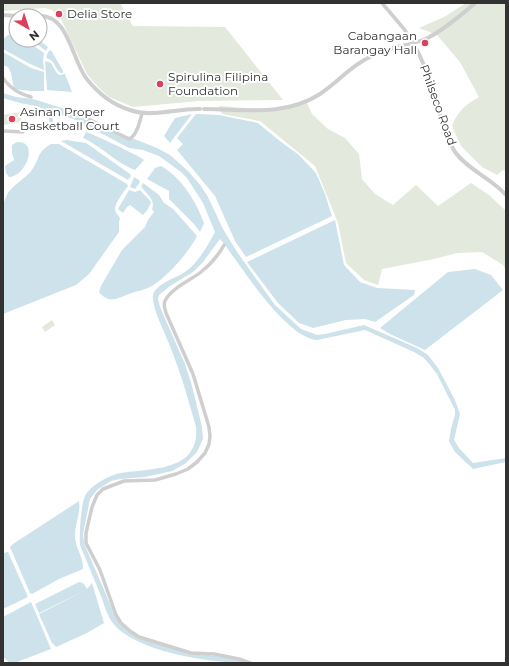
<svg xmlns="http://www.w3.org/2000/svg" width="509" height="666" viewBox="0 0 509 666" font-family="Montserrat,sans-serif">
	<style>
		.green { fill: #e3e9dc }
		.water { fill: #cde2ea }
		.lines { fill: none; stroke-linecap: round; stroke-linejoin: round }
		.canal { stroke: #cde2ea; stroke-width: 4 }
		.minor { stroke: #cfcfcf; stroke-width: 3.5 }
		.tertiary { stroke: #cfcfcf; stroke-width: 4 }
		.poi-dot { fill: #dd405a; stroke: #fff; stroke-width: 1.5 }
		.labels { text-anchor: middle; stroke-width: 4; stroke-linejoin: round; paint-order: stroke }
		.poi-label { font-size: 12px; fill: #323232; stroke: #fff; text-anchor: start }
		.street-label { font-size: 12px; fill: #323232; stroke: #fff }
	</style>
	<rect width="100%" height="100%" fill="#fff"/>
	<g class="green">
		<polygon points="3,3 120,3 133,26 225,27 283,100 199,101 133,107 109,97 98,87 87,74 61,19 52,10 45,8 3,11"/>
		<path d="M 466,3 L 506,3 L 506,172 L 503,170 L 497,175 L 482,167 L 461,146 L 452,126 C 457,112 466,104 479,97 L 460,62 L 437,35 L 419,28 L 446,16 Z"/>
		<polygon points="306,101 312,114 328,129 345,138 359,154 362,179 375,194 393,205 416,185 438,206 471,183 489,195 506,211 506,270 503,265 482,252 457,253 434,259 382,269 378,285 364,280 346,263 338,223 315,166 260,121 222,114 219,106 275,110"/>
		<polygon points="20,112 22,122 3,125 3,115"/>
		<polygon points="52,320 55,325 45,332 42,327"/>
	</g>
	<g class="water">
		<path d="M 8,35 L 16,36 L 16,40 C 27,40 35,47 44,53 L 43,60 L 44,70 L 30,64 L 3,49 L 3,39 Z"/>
		<polygon points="28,40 39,40 48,47 46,51 33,41"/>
		<path d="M 51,50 L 63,71 L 63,73 L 61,73 C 53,68 57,61 46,58 L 48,52 Z"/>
		<polygon points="3,52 31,68 44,72 44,91 31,91 14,89 11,73 8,67 3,65"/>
		<polygon points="45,61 51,63 56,72 59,75 65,74 72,92 47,90"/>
		<path d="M 3,93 L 16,97 L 33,99 L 78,113 L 117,132 L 157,148 L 170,155 L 188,171 L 201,186 L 208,197 L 223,229 L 237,252 L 275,305 L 301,329 L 317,335 L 325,334 L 364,325 L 417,348 L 428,355 L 438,368 L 455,400 L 460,414 L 454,440 L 459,448 L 473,463 L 506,458 L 506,462 L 473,469 L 455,452 L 449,441 L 451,429 L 455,415 L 455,410 L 437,374 L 430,365 L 424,358 L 414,352 L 365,330 L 317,340 C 289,338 251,281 235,259 C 230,253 226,245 220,239 L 203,262 L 193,272 L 170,286 L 159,295 L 158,299 L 160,307 L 185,364 L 192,386 L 202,427 L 203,439 L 197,452 L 186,463 L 172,471 L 145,477 L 120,479 L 111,481 L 97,490 L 90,499 L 83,534 L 84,543 L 116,618 L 138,637 L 198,654 L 233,658 L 247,663 C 211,663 134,652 112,622 C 107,615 104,604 101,596 C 94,579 87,562 80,545 C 79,535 81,505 85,496 C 91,485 109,475 121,473 C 151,468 200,472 196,427 C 187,395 178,363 164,332 C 161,324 149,300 154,292 C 160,283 172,279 182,274 C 197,265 207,247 215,232 L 203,203 L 187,178 L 181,172 L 159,156 L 143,150 L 129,148 L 76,120 L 36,106 L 20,103 L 3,98 Z"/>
		<polygon points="192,114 170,143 164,136 175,118"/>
		<polygon points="196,114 219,115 258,123 281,142 299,155 316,173 325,194 332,216 246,257 235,241 215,196 177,150 183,144 177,138"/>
		<path d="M 86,132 C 93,134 140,156 144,160 L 135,170 C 122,165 111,156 100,148 C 94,144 90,141 83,138 Z"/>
		<polygon points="67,140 86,143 130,174 131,176 128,180 61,141"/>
		<path d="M 17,142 C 39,140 27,176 9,177 L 6,173 L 5,166 L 14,160 L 12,153 L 12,145 Z"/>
		<path d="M 51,144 L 59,144 L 127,184 L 128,186 C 124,191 115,203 115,209 C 115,213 119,216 120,218 L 119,222 L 119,232 L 89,274 L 76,285 L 3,314 L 3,204 C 5,201 6,196 8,193 C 14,184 25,179 31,171 C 41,158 35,154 51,144 Z"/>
		<path d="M 161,166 C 181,177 196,201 204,223 L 200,232 L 194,224 L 169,199 L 169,191 L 147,179 L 155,168 Z"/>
		<polygon points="134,177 139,180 140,182 135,189 130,187"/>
		<path d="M 143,183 L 159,195 L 164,203 L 173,209 L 197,236 C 189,252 168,276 152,286 C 145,290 137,291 129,294 C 116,299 109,304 99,292 L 101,286 L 122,250 L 145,227 L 148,220 L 154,212 L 152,209 C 156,200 146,193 141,187 Z"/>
		<polygon points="129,190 135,192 140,190 151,202 148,209 143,215 130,205 127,207 123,213 118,209"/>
		<polygon points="335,220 344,265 360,282 377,288 415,290 414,295 375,322 365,319 346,320 313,328 299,323 278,303 247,262"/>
		<polygon points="475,269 491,275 503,290 425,350 390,334 380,328 448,272"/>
		<path d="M 79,501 C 81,512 75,524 75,536 C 75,548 84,557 83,569 L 59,579 L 32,594 L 30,593 L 10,547 L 13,544 Z"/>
		<polygon points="8,552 28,597 3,609 3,553"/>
		<polygon points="79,582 83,583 87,589 92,583 104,623 87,633 56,647 52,643 39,614 86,590 39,613 35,604"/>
		<polygon points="31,602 51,649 17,662 10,663 3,657 3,617"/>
	</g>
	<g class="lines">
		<polyline class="canal" points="51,121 51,109"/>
		<g class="minor">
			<polyline points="382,3 404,29 413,43"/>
			<path d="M 3,78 C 11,89 18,93 31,97"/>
			<path d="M 66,108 L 129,139 C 137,136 140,121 142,113"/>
			<polyline points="3,131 23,132"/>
			<path d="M 224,245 C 218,256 211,264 201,272 C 191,280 170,289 165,301 C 163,305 165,309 166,313 L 193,374 L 209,427 L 210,436 L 209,444 L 205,453 L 197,462 L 188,469 L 176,474 L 155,480 L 124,481 L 103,489 L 97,495 L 92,507 L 86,533 L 86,543 L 100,570 L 116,615 L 121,623 L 130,631 L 139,637 L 191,653 L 214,654 L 239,659 L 250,663"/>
		</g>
		<g class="tertiary">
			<polyline points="3,15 16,16"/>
			<polyline points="30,16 36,16"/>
			<path d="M 39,16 C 68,14 72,59 86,78 C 97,92 113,105 130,110 C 153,118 177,108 200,109"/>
			<path d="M 413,43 C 428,68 434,97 443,123 C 447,133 449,143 455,152 C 468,170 491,178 506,195"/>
			<path d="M 204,109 C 242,109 285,117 320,94 C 339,81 353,64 374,55 C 390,47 407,46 423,40 C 437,35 464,13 475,3"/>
		</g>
	</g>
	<g class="poi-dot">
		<circle cx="59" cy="14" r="4"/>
		<circle cx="425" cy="43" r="4"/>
		<circle cx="160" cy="84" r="4"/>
		<circle cx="12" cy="119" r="4"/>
	</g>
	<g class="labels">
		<g class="poi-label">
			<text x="67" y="18">Delia Store</text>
			<text x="417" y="40" text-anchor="end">Cabangaan<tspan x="417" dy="14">Barangay Hall</tspan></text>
			<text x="168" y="81">Spirulina Filipina<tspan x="168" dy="14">Foundation</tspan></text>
			<text x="20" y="116">Asinan Proper<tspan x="20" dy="14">Basketball Court</tspan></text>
		</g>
		<g class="street-label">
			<text transform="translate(438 105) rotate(70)" y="4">Philseco Road</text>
		</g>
	</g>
	<rect width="509" height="666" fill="none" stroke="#323232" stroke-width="8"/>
	<g transform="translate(28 28) rotate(141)"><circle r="19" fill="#ffffff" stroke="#adadad"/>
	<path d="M0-3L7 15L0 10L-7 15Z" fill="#dd405a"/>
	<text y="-6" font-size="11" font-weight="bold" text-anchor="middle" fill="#323232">N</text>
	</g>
</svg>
